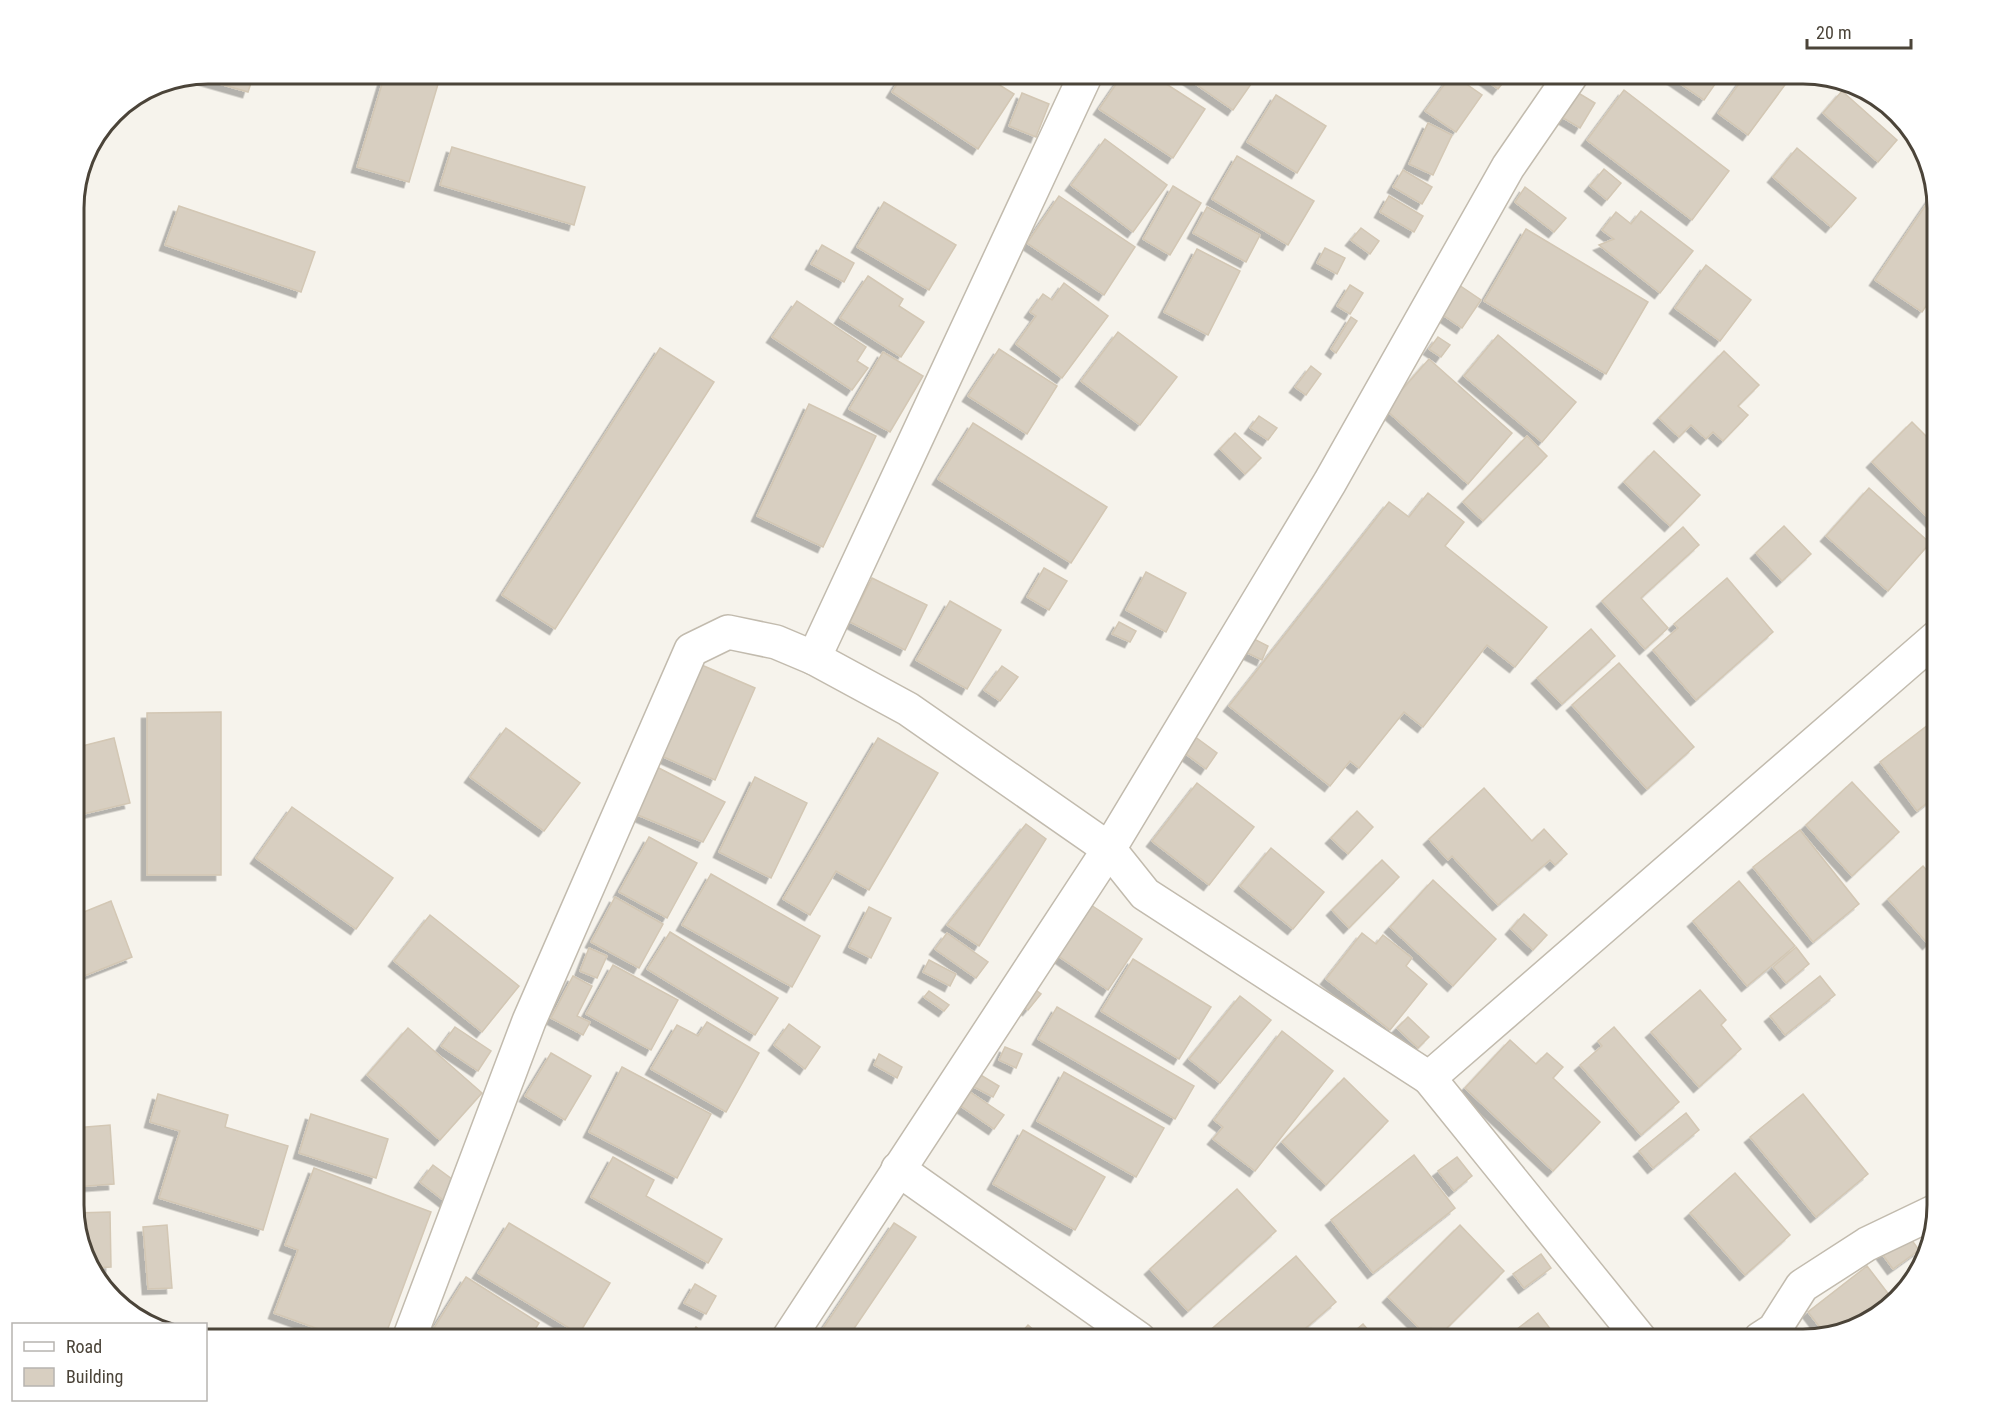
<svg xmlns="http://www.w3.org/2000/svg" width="2011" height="1413" viewBox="0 0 2011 1413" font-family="'Roboto Condensed',sans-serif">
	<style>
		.building { fill: #d8cfc1; stroke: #d3c7b4; stroke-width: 1.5; filter: url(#shadow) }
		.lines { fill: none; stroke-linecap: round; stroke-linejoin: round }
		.street-casing { stroke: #c2bbae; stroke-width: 36 }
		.street { stroke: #fff; stroke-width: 33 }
		.rim { fill: none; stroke: #4b4439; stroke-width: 3 }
	</style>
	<defs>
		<filter id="shadow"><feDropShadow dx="-5.5" dy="5.5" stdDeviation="0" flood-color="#0004"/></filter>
	</defs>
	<rect width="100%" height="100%" fill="#f6f3ec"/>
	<g class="building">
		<polygon points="208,74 254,74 248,92 199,78 200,75"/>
		<polygon points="385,74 441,74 409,182 357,167"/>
		<polygon points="903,74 982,74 1014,94 978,149 892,92"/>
		<polygon points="1123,74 1151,74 1205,109 1173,158 1099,109"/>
		<polygon points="1181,74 1258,74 1233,110"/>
		<polygon points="1452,74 1482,95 1456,132 1425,111"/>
		<polygon points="1478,74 1510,74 1498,89"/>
		<polygon points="1666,74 1722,74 1704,100"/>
		<polygon points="1746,74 1793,74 1748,135 1718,113"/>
		<polygon points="1624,90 1729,171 1692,220 1587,140"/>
		<polygon points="1575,91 1595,103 1580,128 1560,116"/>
		<polygon points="1842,91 1897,140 1878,162 1823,113"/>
		<polygon points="1022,93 1049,104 1036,137 1009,126"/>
		<polygon points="1276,95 1326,126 1297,173 1247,142"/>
		<polygon points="1428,123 1452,135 1433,175 1409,164"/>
		<polygon points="1105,139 1167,185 1133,232 1071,185"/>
		<polygon points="452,147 585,187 574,225 440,185"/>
		<polygon points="1797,148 1856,198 1831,227 1773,177"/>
		<polygon points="1237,156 1314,201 1288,245 1212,199"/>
		<polygon points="1604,169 1621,183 1607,200 1590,186"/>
		<polygon points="1403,170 1432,187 1422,204 1393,187"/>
		<polygon points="1173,186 1201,203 1170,255 1143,239"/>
		<polygon points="1525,187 1566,218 1554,232 1515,202"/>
		<polygon points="1934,193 1937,208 1937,290 1922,312 1875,280"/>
		<polygon points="1059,196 1135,247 1104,295 1027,243"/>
		<polygon points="1389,196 1423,216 1414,232 1380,212"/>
		<polygon points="884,202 956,245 929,290 857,247"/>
		<polygon points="179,206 315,252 301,292 165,245"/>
		<polygon points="1207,207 1260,235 1246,262 1193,233"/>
		<polygon points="1641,211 1693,251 1660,293 1599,245 1614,239 1602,230 1616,212 1631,224"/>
		<polygon points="1361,228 1379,241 1370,254 1351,240"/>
		<polygon points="1526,229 1648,302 1606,374 1484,301"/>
		<polygon points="822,245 854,263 844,282 811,264"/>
		<polygon points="1325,248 1345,258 1337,274 1317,263"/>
		<polygon points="1197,249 1240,271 1208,335 1164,312"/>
		<polygon points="1706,265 1751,300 1720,341 1675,308"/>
		<polygon points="868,276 903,299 899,306 924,322 901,357 840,318"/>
		<polygon points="1064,283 1108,316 1062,378 1016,344 1036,316 1030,312 1043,294 1052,300"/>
		<polygon points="1350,285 1363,293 1350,314 1337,306"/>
		<polygon points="1459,285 1481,300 1462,328 1440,313"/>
		<polygon points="797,301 866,347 857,361 868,368 852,390 772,337"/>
		<polygon points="1351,317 1357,321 1336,353 1331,349"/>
		<polygon points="1118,332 1177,377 1140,425 1081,381"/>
		<polygon points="1498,335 1576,402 1542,442 1464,376"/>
		<polygon points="1438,337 1450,345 1441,357 1429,349"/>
		<polygon points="660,348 714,382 555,629 502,595"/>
		<polygon points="999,349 1057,386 1027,434 968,396"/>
		<polygon points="1724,351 1759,385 1738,406 1748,415 1723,441 1713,432 1706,439 1691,425 1679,437 1659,418"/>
		<polygon points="883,352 923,376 890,432 849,409"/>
		<polygon points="1429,359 1512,433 1468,484 1385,409"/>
		<polygon points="1311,366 1321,374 1306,395 1295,387"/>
		<polygon points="809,404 876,436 823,547 757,516"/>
		<polygon points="1259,416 1277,428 1268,440 1250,428"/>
		<polygon points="1912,422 1937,447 1937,527 1872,462"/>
		<polygon points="973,423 1107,507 1071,563 938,479"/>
		<polygon points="1235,433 1261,458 1245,474 1220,449"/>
		<polygon points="1527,436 1547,456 1483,521 1463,502"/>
		<polygon points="1654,451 1700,495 1670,526 1624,482"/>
		<polygon points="1869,488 1930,543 1888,591 1826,536"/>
		<polygon points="1428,493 1464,522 1445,546 1547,627 1515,667 1487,645 1423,727 1404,712 1359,768 1350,761 1330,786 1229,706 1389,502 1409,517"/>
		<polygon points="1784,526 1811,554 1782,581 1756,553"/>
		<polygon points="1683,527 1699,545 1641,598 1668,628 1645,649 1602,601"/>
		<polygon points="1044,568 1067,581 1049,610 1027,597"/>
		<polygon points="1146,572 1186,593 1166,632 1126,610"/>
		<polygon points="872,578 927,605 905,650 850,622"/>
		<polygon points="1727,578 1773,632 1696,700 1653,650 1678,628 1674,624"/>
		<polygon points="950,601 1001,630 967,689 916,660"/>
		<polygon points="1119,622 1136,631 1130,642 1112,634"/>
		<polygon points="1591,629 1615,656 1562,704 1537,678"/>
		<polygon points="1248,636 1268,646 1262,660 1241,650"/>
		<polygon points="697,663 755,688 715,780 657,754"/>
		<polygon points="1619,663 1694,747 1647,789 1572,705"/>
		<polygon points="1002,666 1018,677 1000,701 984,690"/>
		<polygon points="221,712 221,875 147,875 147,713"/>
		<polygon points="74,713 82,741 74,744"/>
		<polygon points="1937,718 1937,795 1917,811 1880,762"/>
		<polygon points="506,728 580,783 544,831 470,777"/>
		<polygon points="1194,736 1217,753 1206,769 1182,751"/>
		<polygon points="114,738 130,803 83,814 74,775 74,748"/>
		<polygon points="878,738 938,773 869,890 836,871 810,915 783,899"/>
		<polygon points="653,765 725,802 703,842 633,813"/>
		<polygon points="755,777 807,803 771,878 719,852"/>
		<polygon points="1852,782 1899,832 1852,876 1806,825"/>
		<polygon points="1197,783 1254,827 1209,885 1152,841"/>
		<polygon points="1484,788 1532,841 1544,829 1567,854 1555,865 1550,860 1498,905 1452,856 1448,860 1429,839"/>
		<polygon points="74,801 82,823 74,826"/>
		<polygon points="292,807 393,878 356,929 256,858"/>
		<polygon points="1357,811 1373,827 1348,854 1331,838"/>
		<polygon points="1026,824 1046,839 979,946 947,925"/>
		<polygon points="1800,830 1859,904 1813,942 1753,867"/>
		<polygon points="649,837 697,863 667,918 619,892"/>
		<polygon points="1271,848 1324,892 1293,929 1240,886"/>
		<polygon points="1382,860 1399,877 1349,928 1332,910"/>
		<polygon points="1923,866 1937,882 1937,935 1928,944 1888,899"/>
		<polygon points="711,874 820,936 792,987 682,925"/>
		<polygon points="1433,880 1496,939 1453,986 1390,927"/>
		<polygon points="1739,881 1795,946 1747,986 1693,921"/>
		<polygon points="615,897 663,924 639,968 591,942"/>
		<polygon points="111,901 132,957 74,980 74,916"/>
		<polygon points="1085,901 1142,939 1108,990 1051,951"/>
		<polygon points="869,907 891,918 871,958 849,947"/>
		<polygon points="1524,914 1547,935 1533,950 1511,929"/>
		<polygon points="430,915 519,986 482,1032 394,961"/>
		<polygon points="670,932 778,998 755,1035 647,969"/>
		<polygon points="947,933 988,962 976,978 935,949"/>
		<polygon points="1362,933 1376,944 1383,935 1412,958 1406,966 1427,984 1390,1030 1326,979"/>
		<polygon points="1796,947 1809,964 1786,983 1773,967"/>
		<polygon points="589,948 607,956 597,978 580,971"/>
		<polygon points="1133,959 1211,1007 1179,1059 1101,1011"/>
		<polygon points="929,960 956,974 950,986 923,972"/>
		<polygon points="613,965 678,1000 651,1050 586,1014"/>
		<polygon points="573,976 592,986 577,1016 590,1022 583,1035 551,1018"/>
		<polygon points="1820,976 1835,995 1785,1035 1770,1016"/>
		<polygon points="1026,983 1041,994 1028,1010 1014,999"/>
		<polygon points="1700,990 1726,1020 1721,1025 1741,1049 1699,1087 1651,1032"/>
		<polygon points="929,991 949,1005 944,1011 924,997"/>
		<polygon points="1240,996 1271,1020 1220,1083 1189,1059"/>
		<polygon points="1057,1007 1194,1086 1175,1119 1038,1039"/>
		<polygon points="1408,1017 1429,1037 1418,1048 1397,1028"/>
		<polygon points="707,1022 759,1053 726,1112 651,1069 677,1025 698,1036"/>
		<polygon points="789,1024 820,1047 805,1069 774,1045"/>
		<polygon points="455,1027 491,1051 478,1071 441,1046"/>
		<polygon points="1614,1027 1679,1102 1641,1135 1580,1065 1602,1046 1598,1041"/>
		<polygon points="408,1028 482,1093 440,1140 367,1075"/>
		<polygon points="1282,1031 1333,1071 1255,1171 1213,1139 1223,1127 1214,1120"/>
		<polygon points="1510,1040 1536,1064 1547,1053 1563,1067 1553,1078 1600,1122 1553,1171 1465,1088"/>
		<polygon points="1005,1047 1022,1054 1016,1068 999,1060"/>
		<polygon points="551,1053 591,1076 565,1120 525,1096"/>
		<polygon points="879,1054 902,1067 897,1078 874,1065"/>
		<polygon points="622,1067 711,1114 677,1178 589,1132"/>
		<polygon points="1064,1072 1164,1128 1136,1177 1037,1121"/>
		<polygon points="979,1074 999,1086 993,1097 972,1086"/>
		<polygon points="1344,1078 1388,1121 1326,1185 1282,1142"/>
		<polygon points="961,1086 1004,1115 994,1129 952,1100"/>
		<polygon points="158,1094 228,1115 225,1127 288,1146 263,1230 159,1198 180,1131 150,1122"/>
		<polygon points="1803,1094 1868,1174 1816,1217 1750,1137"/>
		<polygon points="1686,1113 1699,1130 1653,1168 1639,1151"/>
		<polygon points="311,1114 388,1139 376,1178 299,1153"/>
		<polygon points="110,1125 114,1184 74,1187 74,1128"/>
		<polygon points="1023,1130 1105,1177 1075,1230 993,1184"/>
		<polygon points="1414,1155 1455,1208 1373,1273 1331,1220"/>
		<polygon points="613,1157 654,1180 646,1196 722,1239 708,1263 591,1197"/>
		<polygon points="1457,1157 1472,1176 1454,1191 1438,1171"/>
		<polygon points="433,1165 460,1185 447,1203 420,1182"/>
		<polygon points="314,1168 431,1212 384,1339 346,1339 274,1313 298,1250 285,1245"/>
		<polygon points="1735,1173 1790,1235 1745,1275 1690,1213"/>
		<polygon points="1237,1189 1276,1231 1188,1311 1150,1269"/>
		<polygon points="110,1212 111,1267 90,1268 74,1213"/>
		<polygon points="509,1223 610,1283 579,1334 478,1273"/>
		<polygon points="894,1223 916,1237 847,1339 816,1339"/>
		<polygon points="167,1225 172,1288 148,1289 143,1227"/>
		<polygon points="1460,1225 1504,1271 1439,1336 1431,1328 1425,1334 1388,1297"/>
		<polygon points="1908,1235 1919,1250 1893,1269 1882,1254"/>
		<polygon points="1541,1254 1551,1268 1524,1288 1513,1274"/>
		<polygon points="1296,1256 1336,1302 1293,1339 1200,1339"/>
		<polygon points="1867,1266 1893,1300 1870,1322 1825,1334 1808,1312"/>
		<polygon points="466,1277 539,1323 529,1339 435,1339 429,1336"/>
		<polygon points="695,1284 716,1296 706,1314 684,1303"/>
		<polygon points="1538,1313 1558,1339 1504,1339"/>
		<polygon points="1363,1324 1376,1339 1345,1339"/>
		<polygon points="1028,1325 1044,1339 1016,1339"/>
		<polygon points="696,1327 712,1339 687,1339"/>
	</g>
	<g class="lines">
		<defs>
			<g id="street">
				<polyline points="1086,74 814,658 908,709 1109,849 1145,894 1429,1078 1937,637"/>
				<polyline points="1429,1078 1640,1339"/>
				<polyline points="898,1169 1139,1339"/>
				<polyline points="409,1339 529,1021 691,650 728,632 776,642 814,658"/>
				<polyline points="788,1339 1109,849 1330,482 1508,167 1572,74"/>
				<polyline points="1760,1339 1774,1330 1802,1286 1867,1244 1936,1211"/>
			</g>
		</defs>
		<use href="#street" class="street-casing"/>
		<use href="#street" class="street"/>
	</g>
	<path d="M0 0H2011V1413H0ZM208 84H1803A124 124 0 0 1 1927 208V1205A124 124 0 0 1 1803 1329H208A124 124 0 0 1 84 1205V208A124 124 0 0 1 208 84Z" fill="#fff" fill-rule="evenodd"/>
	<path class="rim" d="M208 84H1803A124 124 0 0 1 1927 208V1205A124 124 0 0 1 1803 1329H208A124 124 0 0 1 84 1205V208A124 124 0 0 1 208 84Z"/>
	<rect x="12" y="1323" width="195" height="78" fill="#ffffff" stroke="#b7b4b0" stroke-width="1.5"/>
	<rect x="24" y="1342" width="30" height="9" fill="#ffffff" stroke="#b7b4b0" stroke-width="1.5"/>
	<text x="66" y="1353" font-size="18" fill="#4b4439">Road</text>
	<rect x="24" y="1368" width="30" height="18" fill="#d8cfc1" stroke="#b7b4b0" stroke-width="1.5"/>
	<text x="66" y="1383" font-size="18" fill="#4b4439">Building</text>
	<path d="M1807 39v9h104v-9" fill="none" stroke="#4b4439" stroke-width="3"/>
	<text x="1816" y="39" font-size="18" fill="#4b4439" stroke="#ffffff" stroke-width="4.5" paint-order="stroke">20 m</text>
</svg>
